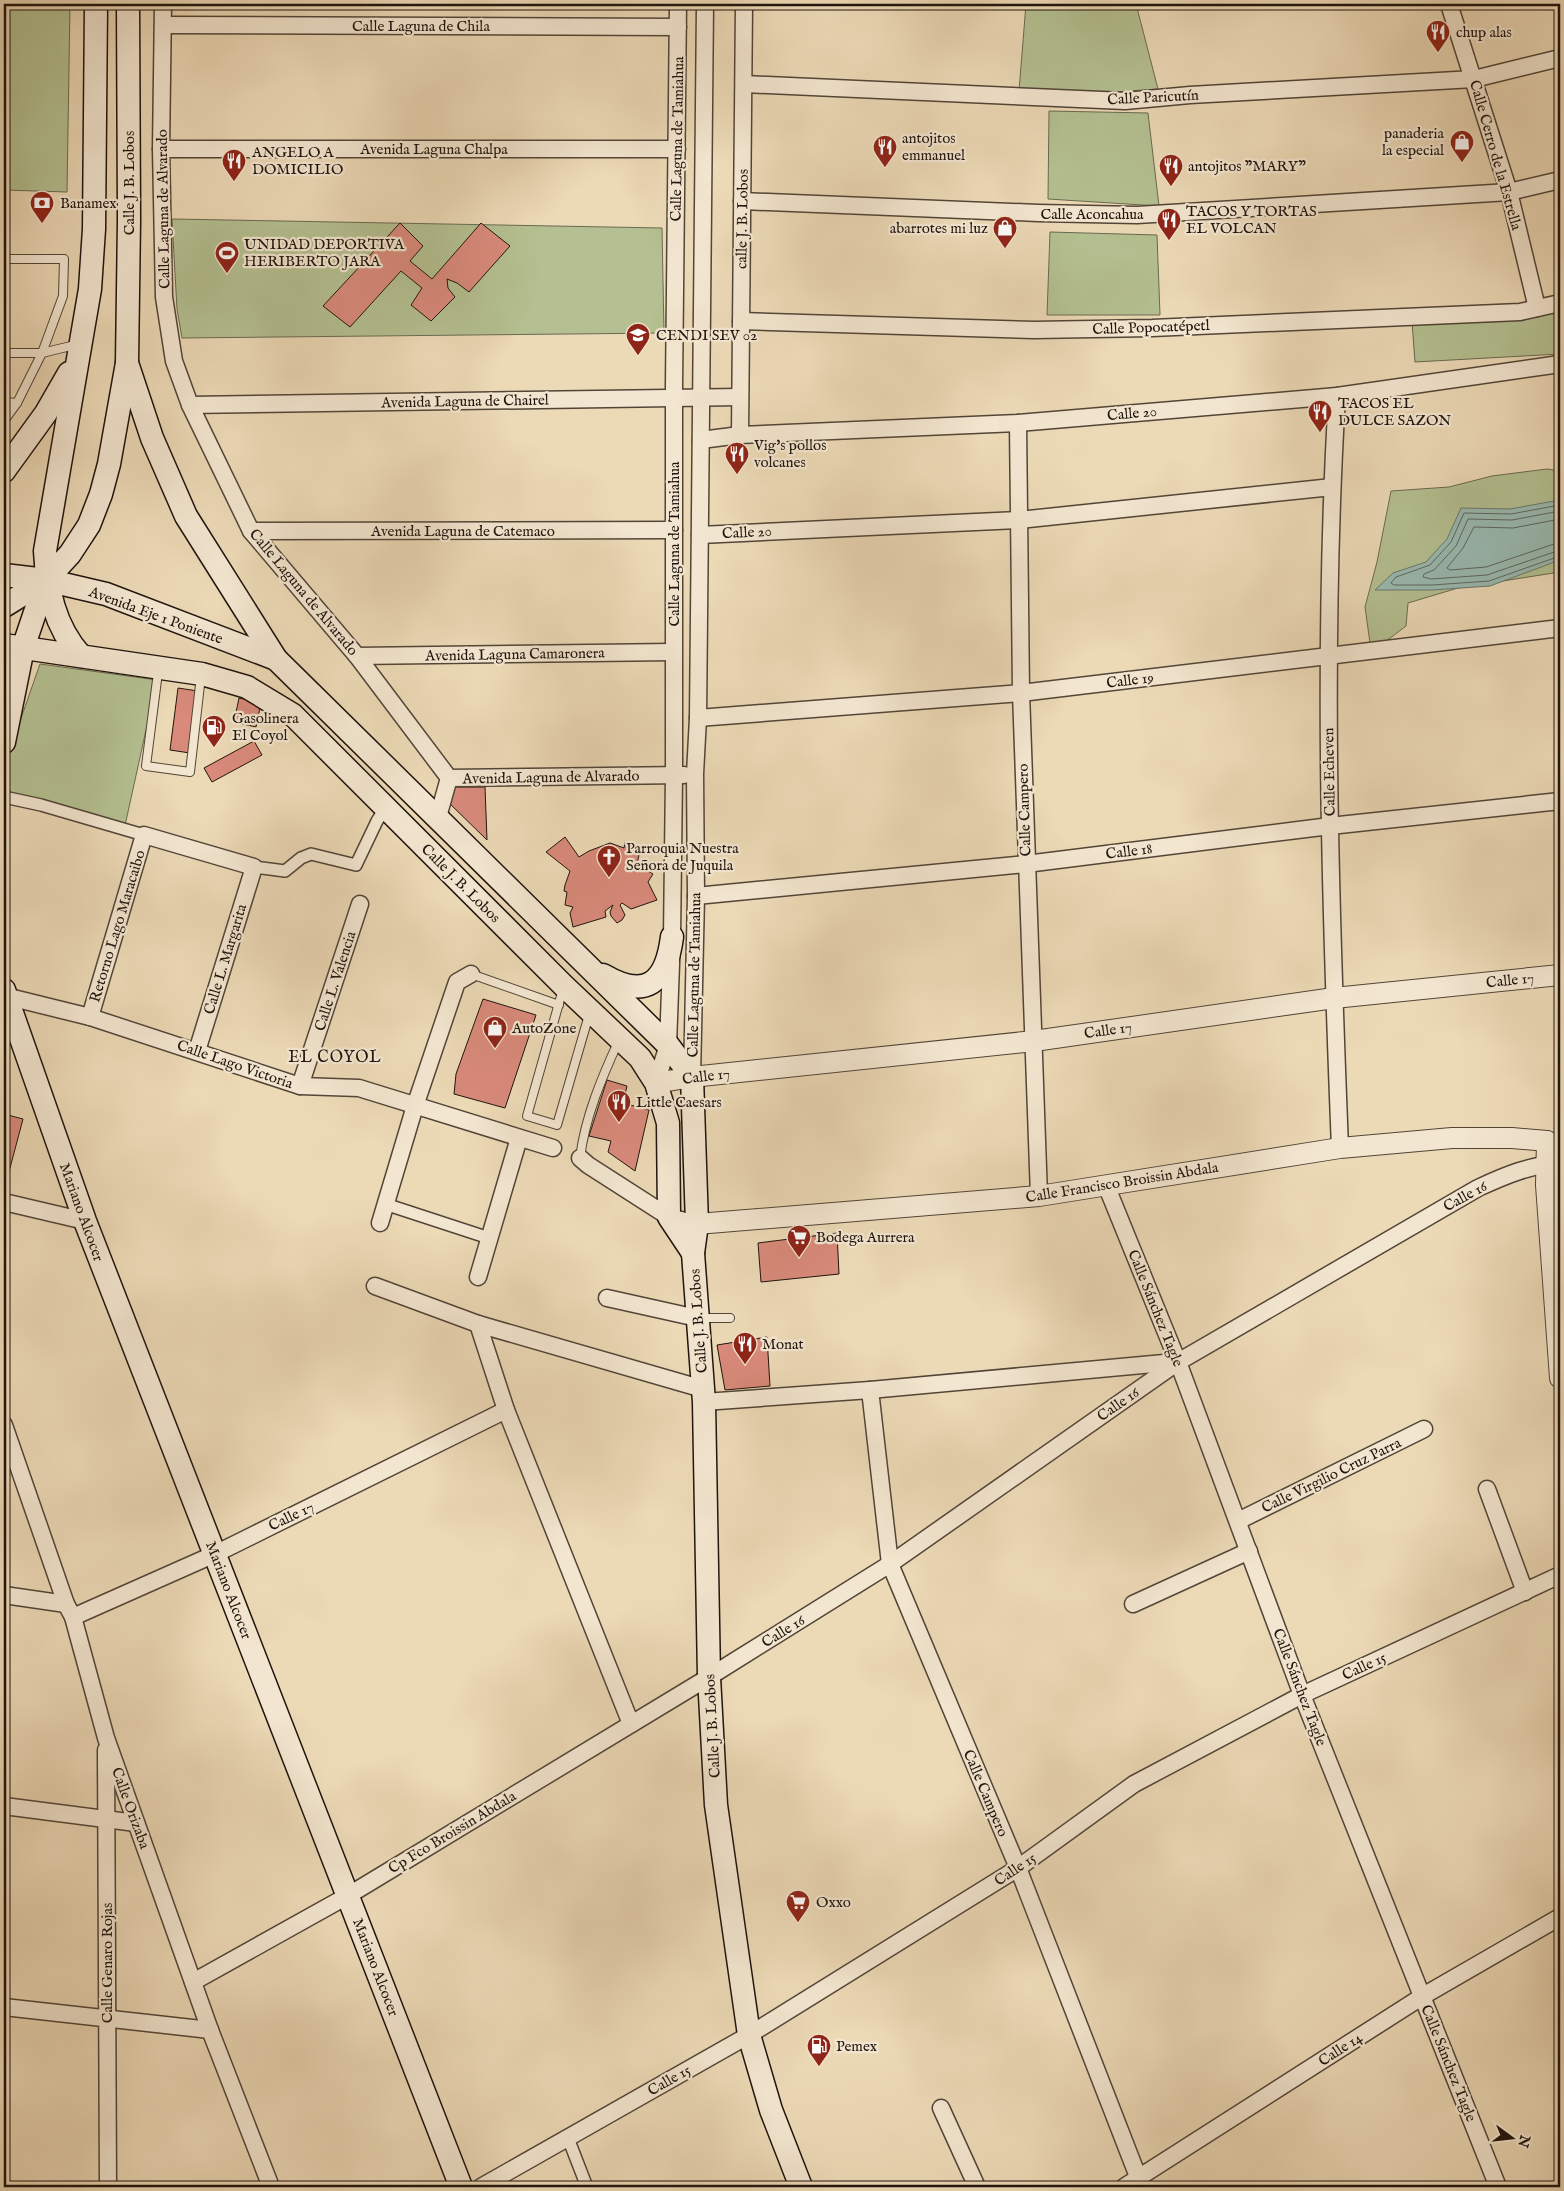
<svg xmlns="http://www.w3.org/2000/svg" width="1564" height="2191" viewBox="0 0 1564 2191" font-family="'IM FELL English',serif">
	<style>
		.green { fill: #b4c091; stroke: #6a6a50 }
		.water { fill: #99bab1; stroke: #687870 }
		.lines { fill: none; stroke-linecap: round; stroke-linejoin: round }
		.shore { stroke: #5c6760; stroke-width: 1 }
		.building { fill: #d98a7b; stroke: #1f140e }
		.service-casing { stroke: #524538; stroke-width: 10 }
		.pedestrian-casing { stroke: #524538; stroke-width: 14 }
		.minor-casing { stroke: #524538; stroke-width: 19 }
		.tertiary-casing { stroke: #524538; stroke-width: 22 }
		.secondary-casing { stroke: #1f140e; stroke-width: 25 }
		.service { stroke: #f3e6d0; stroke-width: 8 }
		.pedestrian { stroke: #f3e6d0; stroke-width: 11 }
		.minor { stroke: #f3e6d0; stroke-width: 16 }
		.tertiary { stroke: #f3e6d0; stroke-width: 20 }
		.secondary { stroke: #f3e6d0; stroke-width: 22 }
		.labels { text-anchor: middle; stroke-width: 4.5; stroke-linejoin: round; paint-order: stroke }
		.street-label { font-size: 15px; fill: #1f140e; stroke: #f3e6d0 }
		.poi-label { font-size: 15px; fill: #1f140e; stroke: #f3e6d0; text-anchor: start }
		.neighbourhood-label { font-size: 16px; letter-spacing: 1px; fill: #1f140e; stroke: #f3e6d0 }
	</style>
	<rect width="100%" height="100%" fill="#ecd9b6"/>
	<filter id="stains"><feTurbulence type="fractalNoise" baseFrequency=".004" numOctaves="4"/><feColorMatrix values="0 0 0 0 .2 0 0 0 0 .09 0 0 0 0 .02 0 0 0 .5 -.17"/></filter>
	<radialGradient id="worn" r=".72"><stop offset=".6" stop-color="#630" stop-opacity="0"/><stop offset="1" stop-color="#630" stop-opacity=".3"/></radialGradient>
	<g class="green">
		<polygon points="4,4 70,4 67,192 4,190"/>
		<polygon points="1026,4 1136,4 1158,89 1116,92 1019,91"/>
		<polygon points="1049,111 1148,113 1159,206 1048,199"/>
		<polygon points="172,219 662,228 664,333 182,338 177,309"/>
		<polygon points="1050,232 1157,235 1160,315 1047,315"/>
		<polygon points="1557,309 1560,321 1560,354 1415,362 1412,322"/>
		<polygon points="1547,469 1560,471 1560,572 1458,588 1408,603 1406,626 1385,642 1370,643 1365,607 1377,562 1391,491 1449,487 1492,476"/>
		<polygon points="40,664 157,680 124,830 4,797 4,767"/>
	</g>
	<polygon class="water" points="1560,500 1560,560 1490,586 1432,590 1375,590 1393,573 1426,562 1447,539 1461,508 1510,509"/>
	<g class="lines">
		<g class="shore">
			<polyline points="1560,505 1511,514 1464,513 1451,542 1430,565 1396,577 1391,583 1394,585 1432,585 1489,581 1560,556"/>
			<polyline points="1560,511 1512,520 1468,519 1456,546 1434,570 1424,574 1423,577 1431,579 1487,575 1560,550"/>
			<polyline points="1560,519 1513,528 1474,527 1463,548 1447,568 1450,570 1486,567 1560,542"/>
		</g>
	</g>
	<g class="building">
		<polygon points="400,223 423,246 410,261 432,279 481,223 510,246 469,292 457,283 447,279 448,288 455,297 431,321 411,305 422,288 401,271 350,327 323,306"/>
		<polygon points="178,688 198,691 190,753 170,750"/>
		<polygon points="239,698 261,703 256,727 234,722"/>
		<polygon points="254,741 262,755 212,782 204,768"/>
		<polygon points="448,787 485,787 487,840 446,800"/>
		<polygon points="565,837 579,857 589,851 610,843 624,848 625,842 632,845 631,852 639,855 637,864 653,874 648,882 657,900 631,909 622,903 620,905 625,915 622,920 617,923 611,916 610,912 613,905 605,911 606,917 573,927 570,913 573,907 565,905 567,892 564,891 565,885 570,871 546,852"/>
		<polygon points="483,999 536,1015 505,1108 454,1094 456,1074"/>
		<polygon points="607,1080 627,1086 623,1103 649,1110 635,1171 608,1152 611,1141 589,1136"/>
		<polygon points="4,1114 23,1119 6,1183 4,1182"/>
		<polygon points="837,1233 839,1274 761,1282 758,1243"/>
		<polygon points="767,1337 770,1386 725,1390 717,1345"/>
	</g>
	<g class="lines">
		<defs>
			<g id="service">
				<polyline points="4,259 64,259 63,296 42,353 17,403 4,421"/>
				<polyline points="4,353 42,353 79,344"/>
				<polyline points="4,402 17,403"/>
				<polyline points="157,680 146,766 190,772 201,676"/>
				<polyline points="471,974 559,1005"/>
				<polyline points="563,989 527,1116 557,1125 589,1015"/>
				<path d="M 580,1158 C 585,1117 602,1077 619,1040"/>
				<polyline points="700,1318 730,1318"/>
			</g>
			<g id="pedestrian">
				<polyline points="4,797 41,805 144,835"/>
				<polyline points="254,867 285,871 301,858 311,854 356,865 377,821 386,807"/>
				<polyline points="385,1204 489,1238"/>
				<polyline points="568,2138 587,2187"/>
			</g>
			<g id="minor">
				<polyline points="163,4 161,149 164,297 174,361 190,405 251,531 357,656 449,778"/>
				<polyline points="1449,4 1509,192 1537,308"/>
				<polyline points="163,25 678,27"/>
				<polyline points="744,84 1125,101 1190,95 1474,79 1560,58"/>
				<polyline points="161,149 677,149"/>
				<polyline points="742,201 1038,213 1137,215 1509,192 1560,180"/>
				<polyline points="741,321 1034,330 1152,328 1520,312 1560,303"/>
				<path d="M 1337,396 C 1322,646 1330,897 1340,1148"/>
				<polyline points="190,405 740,397"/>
				<polyline points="1018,423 1021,693 1039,1196"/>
				<polyline points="740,435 744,4"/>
				<polyline points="701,440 740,435 1018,423 1337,396 1560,364"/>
				<polyline points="251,531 674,530"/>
				<polyline points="700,535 1019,520 1332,487"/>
				<polyline points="357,656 673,652"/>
				<polyline points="698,718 1021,693 1560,628"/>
				<polyline points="449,778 684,775"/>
				<polyline points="438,817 449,778"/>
				<polyline points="696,896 1026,864 1330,826 1560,801"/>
				<polyline points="5,996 90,1017 300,1086 359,1088 553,1148"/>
				<polyline points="90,1017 144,835 254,867 197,1051"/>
				<polyline points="692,1077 696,896 695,774 698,718 705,4"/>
				<polyline points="656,1083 668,1045 672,937 674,775 674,385 678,4"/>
				<polyline points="300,1086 360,904"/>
				<polyline points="580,1158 588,1165 669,1217 697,1224"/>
				<polyline points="1106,1185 1178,1362 1302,1695 1498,2187"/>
				<polyline points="4,1202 85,1221"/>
				<polyline points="380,1223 415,1106 457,982 471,974"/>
				<polyline points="478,1277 519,1138"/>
				<polyline points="375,1286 478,1324 703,1389"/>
				<polyline points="607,1298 697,1318"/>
				<polyline points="478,1324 506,1410 631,1724"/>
				<polyline points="870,1390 890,1564 1018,1868 1142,2187"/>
				<polyline points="704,1402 870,1390 1175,1362"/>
				<polyline points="4,1425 66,1604 73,1617 106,1738 210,2030 271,2187"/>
				<polyline points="1487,1489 1525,1592"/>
				<polyline points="1238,1521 1424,1429"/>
				<polyline points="4,1595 66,1604"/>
				<polyline points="1133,1604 1249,1551"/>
				<polyline points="73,1617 215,1554 506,1410"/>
				<polyline points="106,1750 108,2187"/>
				<polyline points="4,1806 136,1823"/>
				<path d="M 193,1982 L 349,1895 L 709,1677 L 890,1564 L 1178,1362 L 1478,1188 C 1506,1175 1530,1165 1560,1163"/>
				<polyline points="4,2007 210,2030"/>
				<polyline points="941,2108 977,2187"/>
				<polyline points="481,2187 749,2035 1018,1868 1134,1784 1302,1695 1560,1575"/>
				<polyline points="1124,2187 1423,1996 1560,1917"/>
			</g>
			<g id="tertiary">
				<polyline points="656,1083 692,1077 1034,1041 1334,998 1560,975"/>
				<polyline points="1547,1141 1546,1185 1560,1378"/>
				<polyline points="697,1224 1039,1196 1340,1148 1452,1138 1512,1138 1547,1141"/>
			</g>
			<g id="secondary">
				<polyline points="127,363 152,438 186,516 276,659 668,1045 692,1077 697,1224 693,1253 704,1402 709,1677 716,1805 749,2035 771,2110 801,2187"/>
				<polyline points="4,471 46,413 69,373"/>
				<polyline points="4,575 46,580 106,594 276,659"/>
				<polyline points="4,606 46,580 70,554 89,525 101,494 109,464 127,363 129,220 128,4"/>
				<polyline points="4,645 202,674 247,687 293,715 564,986 640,1058 656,1083 668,1123 669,1217 693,1253"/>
				<path d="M 81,656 C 54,626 47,589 45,551 L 90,289 L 94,229 L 96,4"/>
				<polyline points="4,742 23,648 46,580"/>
				<path d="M 603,975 C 646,1000 666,983 672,937"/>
				<polyline points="4,990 85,1221 461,2187"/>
			</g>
		</defs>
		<use href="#service" class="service-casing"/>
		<use href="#pedestrian" class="pedestrian-casing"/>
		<use href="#minor" class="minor-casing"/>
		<use href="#tertiary" class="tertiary-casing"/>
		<use href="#secondary" class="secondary-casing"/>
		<use href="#service" class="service"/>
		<use href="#pedestrian" class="pedestrian"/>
		<use href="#minor" class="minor"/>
		<use href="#tertiary" class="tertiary"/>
		<use href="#secondary" class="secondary"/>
	</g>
	<defs>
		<symbol id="restaurant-pin" viewBox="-11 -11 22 30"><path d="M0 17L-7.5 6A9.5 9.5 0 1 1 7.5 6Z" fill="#8f2418" stroke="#f3e6d0"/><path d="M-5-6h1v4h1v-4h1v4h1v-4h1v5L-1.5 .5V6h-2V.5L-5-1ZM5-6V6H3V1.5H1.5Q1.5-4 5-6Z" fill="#fff"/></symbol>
		<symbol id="shop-pin" viewBox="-11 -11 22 30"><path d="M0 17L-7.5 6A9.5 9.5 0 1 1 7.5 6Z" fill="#8f2418" stroke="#f3e6d0"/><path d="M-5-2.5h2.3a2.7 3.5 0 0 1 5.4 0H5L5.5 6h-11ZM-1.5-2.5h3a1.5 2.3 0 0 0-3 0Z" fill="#fff"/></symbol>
		<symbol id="bank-pin" viewBox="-11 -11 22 30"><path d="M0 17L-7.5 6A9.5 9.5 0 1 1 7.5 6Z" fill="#8f2418" stroke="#f3e6d0"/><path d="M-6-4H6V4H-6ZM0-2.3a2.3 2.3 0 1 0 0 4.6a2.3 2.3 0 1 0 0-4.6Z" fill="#fff"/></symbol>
		<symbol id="stadium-pin" viewBox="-11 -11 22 30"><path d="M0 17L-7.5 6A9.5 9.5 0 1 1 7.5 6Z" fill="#8f2418" stroke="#f3e6d0"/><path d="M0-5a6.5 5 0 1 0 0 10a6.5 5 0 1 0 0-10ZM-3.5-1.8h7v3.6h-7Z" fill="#fff"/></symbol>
		<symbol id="school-pin" viewBox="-11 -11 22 30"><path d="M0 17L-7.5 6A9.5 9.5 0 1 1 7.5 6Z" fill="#8f2418" stroke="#f3e6d0"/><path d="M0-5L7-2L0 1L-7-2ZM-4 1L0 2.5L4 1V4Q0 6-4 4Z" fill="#fff"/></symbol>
		<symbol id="fuel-pin" viewBox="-11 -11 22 30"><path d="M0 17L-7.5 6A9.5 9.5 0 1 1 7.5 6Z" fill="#8f2418" stroke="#f3e6d0"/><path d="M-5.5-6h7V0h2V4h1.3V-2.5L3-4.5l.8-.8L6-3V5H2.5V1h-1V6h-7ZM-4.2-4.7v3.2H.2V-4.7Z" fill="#fff"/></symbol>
		<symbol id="church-pin" viewBox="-11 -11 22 30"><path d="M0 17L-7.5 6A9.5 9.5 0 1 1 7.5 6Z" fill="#8f2418" stroke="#f3e6d0"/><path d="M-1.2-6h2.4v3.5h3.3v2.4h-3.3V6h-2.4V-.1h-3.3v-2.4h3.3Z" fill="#fff"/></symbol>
		<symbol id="supermarket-pin" viewBox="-11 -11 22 30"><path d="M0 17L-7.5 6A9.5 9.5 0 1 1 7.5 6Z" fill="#8f2418" stroke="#f3e6d0"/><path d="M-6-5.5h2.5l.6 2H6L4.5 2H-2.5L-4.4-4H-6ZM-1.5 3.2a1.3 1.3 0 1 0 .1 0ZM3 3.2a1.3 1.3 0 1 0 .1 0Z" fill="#fff"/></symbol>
	</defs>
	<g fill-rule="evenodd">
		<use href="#restaurant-pin" x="1424" y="18" width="28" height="38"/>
		<use href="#shop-pin" x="1448" y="128" width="28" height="38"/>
		<use href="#restaurant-pin" x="871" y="133" width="28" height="38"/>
		<use href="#restaurant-pin" x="220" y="147" width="28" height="38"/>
		<use href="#restaurant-pin" x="1157" y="152" width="28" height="38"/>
		<use href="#bank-pin" x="28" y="189" width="28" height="38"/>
		<use href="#restaurant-pin" x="1155" y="206" width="28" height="38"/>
		<use href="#shop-pin" x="991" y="214" width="28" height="38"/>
		<use href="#stadium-pin" x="213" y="239" width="28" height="38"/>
		<use href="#school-pin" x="624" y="321" width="28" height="38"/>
		<use href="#restaurant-pin" x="1306" y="398" width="28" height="38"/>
		<use href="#restaurant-pin" x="723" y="440" width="28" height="38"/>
		<use href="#fuel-pin" x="200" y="713" width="28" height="38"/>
		<use href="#church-pin" x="595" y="843" width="28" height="38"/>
		<use href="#shop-pin" x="481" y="1014" width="28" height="38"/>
		<use href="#restaurant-pin" x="605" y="1088" width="28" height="38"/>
		<use href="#supermarket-pin" x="785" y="1223" width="28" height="38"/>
		<use href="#restaurant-pin" x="731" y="1330" width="28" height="38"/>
		<use href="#supermarket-pin" x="784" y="1888" width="28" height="38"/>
		<use href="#fuel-pin" x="805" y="2032" width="28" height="38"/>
	</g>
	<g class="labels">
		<g class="street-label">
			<text x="421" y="31">Calle Laguna de Chila</text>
			<text transform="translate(1153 97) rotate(-3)" y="5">Calle Paricutín</text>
			<text transform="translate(677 139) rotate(-89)" y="5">Calle Laguna de Tamiahua</text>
			<text x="434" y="154">Avenida Laguna Chalpa</text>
			<text transform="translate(1496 155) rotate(74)" y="5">Calle Cerro de la Estrella</text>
			<text transform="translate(129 183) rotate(-90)" y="5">Calle J. B. Lobos</text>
			<text transform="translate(163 209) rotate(-91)" y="5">Calle Laguna de Alvarado</text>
			<text x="1092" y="219">Calle Aconcahua</text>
			<text transform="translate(742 219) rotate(-89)" y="5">calle J. B. Lobos</text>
			<text transform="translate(1151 327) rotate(-2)" y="5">Calle Popocatépetl</text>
			<text transform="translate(465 401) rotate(-1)" y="5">Avenida Laguna de Chairel</text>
			<text transform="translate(1132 413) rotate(-5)" y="5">Calle 20</text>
			<text x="463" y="536">Avenida Laguna de Catemaco</text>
			<text transform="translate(747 532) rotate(-3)" y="5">Calle 20</text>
			<text transform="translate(674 544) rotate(-90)" y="5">Calle Laguna de Tamiahua</text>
			<text transform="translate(304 592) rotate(50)" y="5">Calle Laguna de Alvarado</text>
			<text transform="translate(156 615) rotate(20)" y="5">Avenida Eje 1 Poniente</text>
			<text transform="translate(515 654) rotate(-1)" y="5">Avenida Laguna Camaronera</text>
			<text transform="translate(1130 680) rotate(-7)" y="5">Calle 19</text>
			<text transform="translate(1329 772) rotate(-91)" y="5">Calle Echeven</text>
			<text transform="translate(551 777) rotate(-1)" y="5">Avenida Laguna de Alvarado</text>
			<text transform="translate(1024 810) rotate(-92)" y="5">Calle Campero</text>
			<text transform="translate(1129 851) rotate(-7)" y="5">Calle 18</text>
			<text transform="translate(461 883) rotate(45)" y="5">Calle J. B. Lobos</text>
			<text transform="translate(117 926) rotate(-73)" y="5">Retorno Lago Maracaibo</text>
			<text transform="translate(225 959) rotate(-73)" y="5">Calle L. Margarita</text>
			<text transform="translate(694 975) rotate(-89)" y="5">Calle Laguna de Tamiahua</text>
			<text transform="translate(1510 980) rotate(-6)" y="5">Calle 17</text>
			<text transform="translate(335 981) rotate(-72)" y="5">Calle L. Valencia</text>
			<text transform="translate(1108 1030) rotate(-8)" y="5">Calle 17</text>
			<text transform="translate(235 1064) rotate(19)" y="5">Calle Lago Victoria</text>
			<text transform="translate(706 1076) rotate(-7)" y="5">Calle 17</text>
			<text transform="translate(1122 1182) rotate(-9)" y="5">Calle Francisco Broissin Abdala</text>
			<text transform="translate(1465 1196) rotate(-29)" y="5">Calle 16</text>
			<text transform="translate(82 1212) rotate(70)" y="5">Mariano Alcocer</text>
			<text transform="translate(1156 1308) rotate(68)" y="5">Calle Sánchez Tagle</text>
			<text transform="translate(698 1321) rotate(-94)" y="5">Calle J. B. Lobos</text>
			<text transform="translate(1118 1404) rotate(-35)" y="5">Calle 16</text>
			<text transform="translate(1331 1475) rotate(-26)" y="5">Calle Virgilio Cruz Parra</text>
			<text transform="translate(291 1516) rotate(-26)" y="5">Calle 17</text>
			<text transform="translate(229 1590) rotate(69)" y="5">Mariano Alcocer</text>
			<text transform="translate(783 1631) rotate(-32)" y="5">Calle 16</text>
			<text transform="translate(1364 1666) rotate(-25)" y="5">Calle 15</text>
			<text transform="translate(1300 1687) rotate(69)" y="5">Calle Sánchez Tagle</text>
			<text transform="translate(712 1726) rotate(-93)" y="5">Calle J. B. Lobos</text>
			<text transform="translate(986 1793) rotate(67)" y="5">Calle Campero</text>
			<text transform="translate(131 1808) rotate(70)" y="5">Calle Orizaba</text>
			<text transform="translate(452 1832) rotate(-31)" y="5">Cp Fco Broissin Abdala</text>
			<text transform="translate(1015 1869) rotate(-34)" y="5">Calle 15</text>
			<text transform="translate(107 1963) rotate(-90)" y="5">Calle Genaro Rojas</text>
			<text transform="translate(376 1967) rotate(69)" y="5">Mariano Alcocer</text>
			<text transform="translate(1340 2049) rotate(-33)" y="5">Calle 14</text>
			<text transform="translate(1449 2063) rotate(68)" y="5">Calle Sánchez Tagle</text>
			<text transform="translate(669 2080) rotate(-30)" y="5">Calle 15</text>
		</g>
		<g class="poi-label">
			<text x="1456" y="37">chup alas</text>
			<text x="1444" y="138" text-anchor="end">panaderia<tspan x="1444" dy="17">la especial</tspan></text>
			<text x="902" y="143">antojitos<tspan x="902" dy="17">emmanuel</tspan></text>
			<text x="252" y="157">ANGELO A<tspan x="252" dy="17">DOMICILIO</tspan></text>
			<text x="1188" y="171">antojitos "MARY"</text>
			<text x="60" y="208">Banamex</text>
			<text x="1186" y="216">TACOS Y TORTAS<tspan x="1186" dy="17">EL VOLCAN</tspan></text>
			<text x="988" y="233" text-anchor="end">abarrotes mi luz</text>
			<text x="244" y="249">UNIDAD DEPORTIVA<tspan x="244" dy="17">HERIBERTO JARA</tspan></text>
			<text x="656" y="340">CENDI SEV 02</text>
			<text x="1338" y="408">TACOS EL<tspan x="1338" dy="17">DULCE SAZON</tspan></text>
			<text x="754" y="450">Vig's pollos<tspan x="754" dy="17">volcanes</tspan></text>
			<text x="232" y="723">Gasolinera<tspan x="232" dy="17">El Coyol</tspan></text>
			<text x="626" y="853">Parroquia Nuestra<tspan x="626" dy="17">Señora de Juquila</tspan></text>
			<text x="512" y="1033">AutoZone</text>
			<text x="636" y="1107">Little Caesars</text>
			<text x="816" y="1242">Bodega Aurrera</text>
			<text x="762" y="1349">Monat</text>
			<text x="816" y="1907">Oxxo</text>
			<text x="836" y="2051">Pemex</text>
		</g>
		<g class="neighbourhood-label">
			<text x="335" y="1062">EL COYOL</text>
		</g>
	</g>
	<rect width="1564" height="2191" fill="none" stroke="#ecd9b6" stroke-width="20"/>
	<rect x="5" y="5" width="1554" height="2181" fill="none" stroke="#1f140e" stroke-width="2.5"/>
	<rect x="10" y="10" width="1544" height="2171" fill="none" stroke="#1f140e"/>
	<g transform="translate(1512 2138) rotate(105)" stroke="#f3e6d0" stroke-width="4" paint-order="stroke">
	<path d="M0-4L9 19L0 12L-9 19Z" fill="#1f140e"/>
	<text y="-8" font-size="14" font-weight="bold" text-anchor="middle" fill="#1f140e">N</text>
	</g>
	<rect width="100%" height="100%" filter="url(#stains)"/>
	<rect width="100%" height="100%" fill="url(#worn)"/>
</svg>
